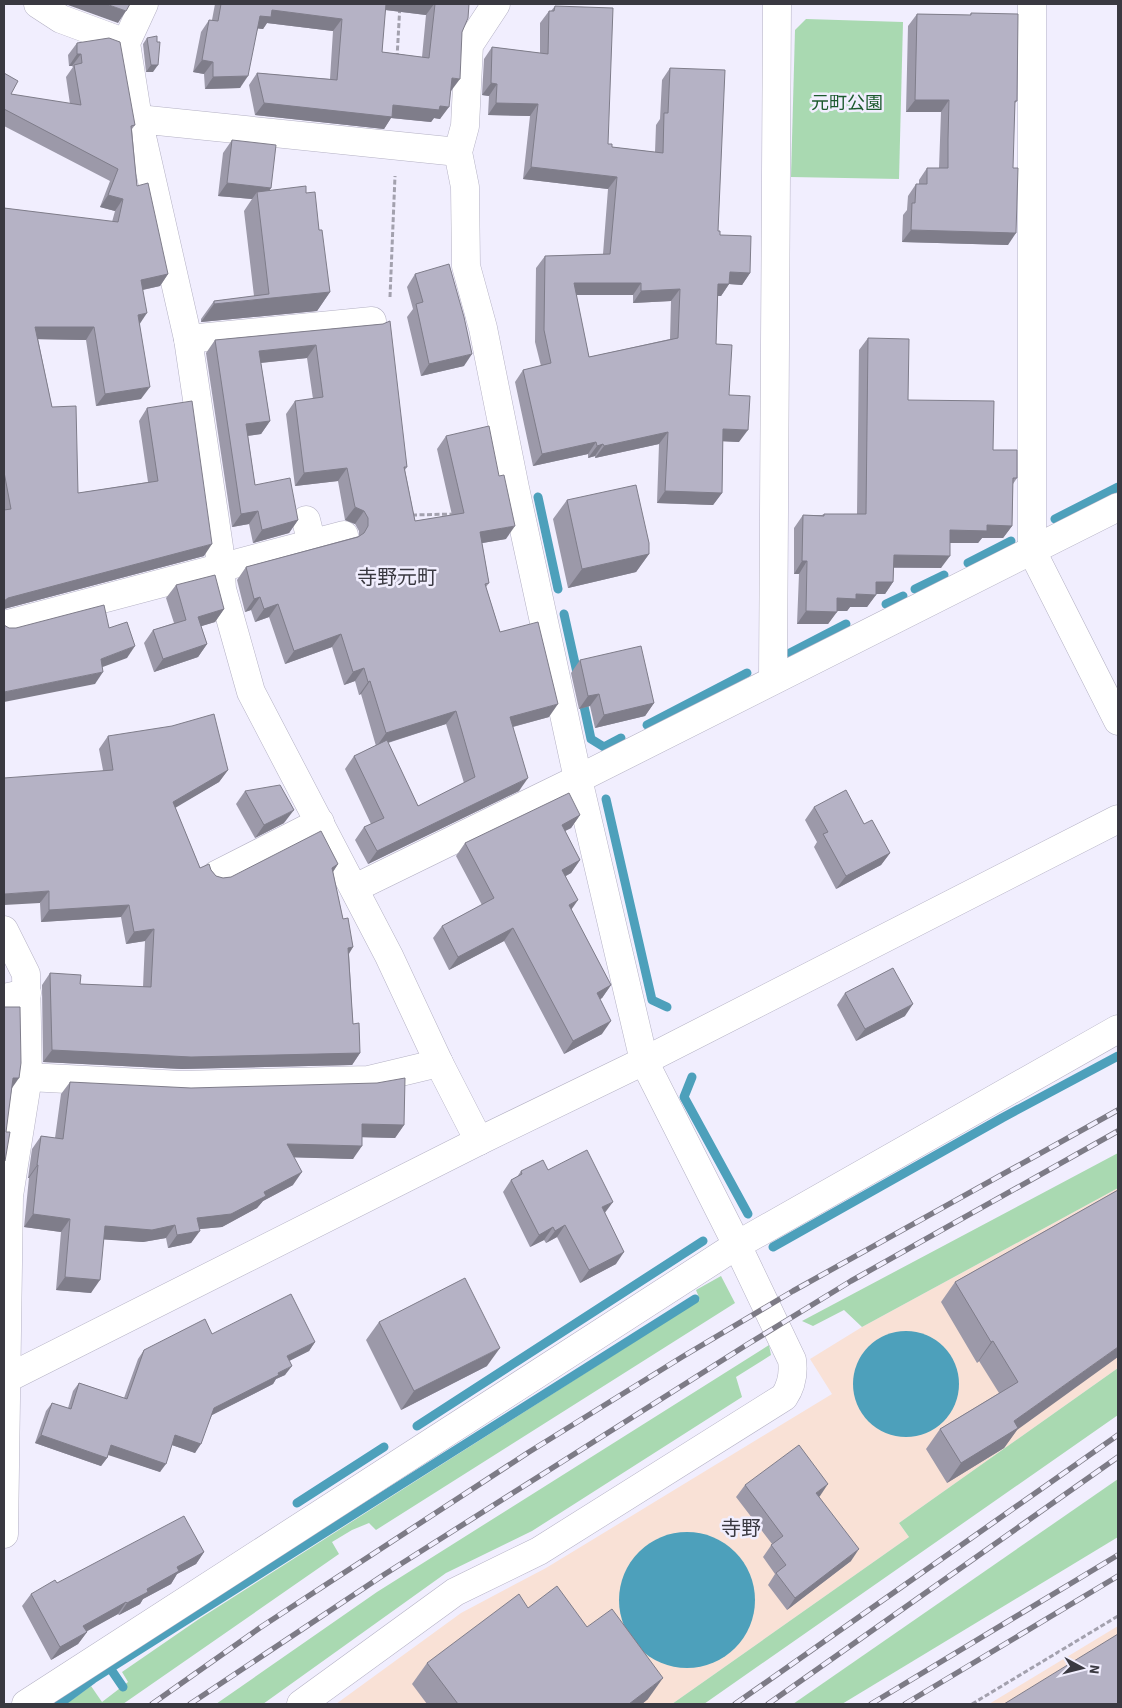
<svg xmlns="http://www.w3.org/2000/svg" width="1122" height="1708" viewBox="0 0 1122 1708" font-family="'Source Sans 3','Noto Sans JP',sans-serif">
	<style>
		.industrial { fill: #f9e1d6 }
		.green { fill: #a9d9b1 }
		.water { fill: #4da0bb }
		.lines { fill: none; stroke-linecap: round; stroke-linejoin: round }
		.stream { stroke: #4da0bb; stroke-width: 9 }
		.minor-casing { stroke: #b4b1c4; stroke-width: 29 }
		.path { stroke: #a3a1ae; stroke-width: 3; stroke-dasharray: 5 2.5; stroke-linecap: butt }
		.minor { stroke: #fff; stroke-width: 28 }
		.rail-casing { stroke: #7d7b86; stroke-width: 5.5 }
		.rail { stroke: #f1eefe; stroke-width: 4; stroke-dasharray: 11; stroke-linecap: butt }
		.wall { fill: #9c99a9; fill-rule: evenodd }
		.shaded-wall { fill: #7f7d8a }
		.building { fill: #b5b2c5; stroke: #7f7d8a; fill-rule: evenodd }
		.labels { text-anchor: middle; stroke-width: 5; stroke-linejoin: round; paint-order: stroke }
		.park-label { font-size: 18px; fill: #1c5a2e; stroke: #f1eefe }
		.quarter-label { font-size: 20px; fill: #3a3941; stroke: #f1eefe }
	</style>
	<rect width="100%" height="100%" fill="#f1eefe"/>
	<g class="industrial">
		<polygon points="1118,1188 1118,1368 899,1523 909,1537 672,1704 336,1704 461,1613 546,1568 832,1394 810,1359 862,1327"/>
		<polygon points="1118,1626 1118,1704 989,1704"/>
	</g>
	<g class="green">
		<polygon points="806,19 903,22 899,179 791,177 795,30"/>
		<polygon points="1118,1153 1118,1188 862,1327 844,1310 813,1326 802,1321"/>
		<polygon points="721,1276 735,1303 376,1530 369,1523 352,1530 332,1542 339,1554 123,1704 66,1704 91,1686 102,1702 128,1682 122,1672 199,1619 700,1300 696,1290"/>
		<polygon points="769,1345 771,1355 736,1377 742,1397 532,1531 446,1573 263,1704 216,1704 377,1592"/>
		<polygon points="1118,1368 1118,1415 704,1704 672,1704 909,1537 899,1523"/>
		<polygon points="1118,1479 1118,1537 842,1704 793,1704"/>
	</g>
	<g class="water">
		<circle cx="906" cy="1384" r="53"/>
		<circle cx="687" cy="1600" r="68"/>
	</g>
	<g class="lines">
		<g class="stream">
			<polyline points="538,497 558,589"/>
			<polyline points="1055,519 1118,487"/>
			<polyline points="968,563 1011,541"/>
			<polyline points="915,589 944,575"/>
			<polyline points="886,604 903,596"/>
			<polyline points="564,614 578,677"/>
			<polyline points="790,653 846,624"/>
			<polyline points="582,697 591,739 604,747 621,738"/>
			<polyline points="647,725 747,673"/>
			<polyline points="606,799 652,1000 667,1007"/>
			<polyline points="692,1077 684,1097 748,1214"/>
			<polyline points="773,1247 1002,1118 1118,1056"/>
			<polyline points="417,1426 703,1241"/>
			<polyline points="297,1503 384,1447"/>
			<polyline points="110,1668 123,1687"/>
			<polyline points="59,1704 93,1679 695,1299"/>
		</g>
		<defs>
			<g id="minor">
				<polyline points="38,4 61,19 126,43"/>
				<polyline points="1032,4 1032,551 1118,721"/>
				<polyline points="138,119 126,43 144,4"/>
				<polyline points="458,152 138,119 188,339 219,547 222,589 251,692 389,956 439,1063 479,1141"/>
				<polyline points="188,339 372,321"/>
				<polyline points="306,520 312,544"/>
				<polyline points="4,625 344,535"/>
				<polyline points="773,680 777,4"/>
				<polyline points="216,875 320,822"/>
				<polyline points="355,888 578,779 1118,507"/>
				<polyline points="4,930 26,974 28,1077 9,1196 4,1534"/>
				<polyline points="4,998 27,993"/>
				<polyline points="28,1077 182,1085 368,1080 439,1063"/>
				<polyline points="4,1380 479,1141 644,1061 1118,819"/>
				<polyline points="26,1704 737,1245 1118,1029"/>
				<path d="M 301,1704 L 455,1592 L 539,1551 L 784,1397 C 792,1385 794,1374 792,1360 L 737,1245 L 644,1061 L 578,779 L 515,488 L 483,328 L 466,266 L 465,187 L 458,152 L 465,126 L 469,45 L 496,4"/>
			</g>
		</defs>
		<use href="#minor" class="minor-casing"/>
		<g class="path">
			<polyline points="397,58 400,4"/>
			<polyline points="390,297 395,176"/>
			<polyline points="412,515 455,514"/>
			<polyline points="972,1704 1118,1616"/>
		</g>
		<use href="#minor" class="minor"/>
		<defs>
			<g id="rail">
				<polyline points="152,1704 261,1627 529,1452 682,1357 793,1291 1118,1110"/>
				<polyline points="190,1704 385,1574 748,1344 851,1281 1118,1131"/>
				<polyline points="735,1704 1118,1435"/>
				<polyline points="768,1704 1118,1457"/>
				<polyline points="871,1704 1118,1555"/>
				<polyline points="905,1704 1118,1576"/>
			</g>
		</defs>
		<use href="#rail" class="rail-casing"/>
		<use href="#rail" class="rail"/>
	</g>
	<g class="wall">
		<path d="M 215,4 L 469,4 L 462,32 L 451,91 L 440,119 L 434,118 L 431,122 L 391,118 L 384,129 L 255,115 L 249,85 L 257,73 L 330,79 L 333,31 L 267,23 L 263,29 L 258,28 L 240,88 L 205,89 L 204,74 L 193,72 L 201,32 L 209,20 L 212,20 ZM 385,10 L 426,15 L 422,57 L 382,52 Z"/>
		<path d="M 555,6 L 608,144 L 612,147 L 655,152 L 656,125 L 660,119 L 662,80 L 670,68 L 718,231 L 720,235 L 750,273 L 742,285 L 729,284 L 721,296 L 718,296 L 716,344 L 729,395 L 739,442 L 723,441 L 722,493 L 713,505 L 657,503 L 659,444 L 595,458 L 595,456 L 588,458 L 588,454 L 533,466 L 515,382 L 523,370 L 541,366 L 535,342 L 536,268 L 545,256 L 603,254 L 608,189 L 523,179 L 530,116 L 488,115 L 489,96 L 482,95 L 484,59 L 492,47 L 540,53 L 540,23 L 549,11 L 551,11 ZM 576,295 L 633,295 L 633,303 L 671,301 L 670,339 L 589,357 Z"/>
		<polygon points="971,13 1017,101 1015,103 1008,245 902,242 903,215 907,210 908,196 916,184 919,184 919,180 927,168 939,168 941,112 906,112 908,26 917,14 970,15"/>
		<polygon points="147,38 157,42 153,72 146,72 143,44"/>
		<polygon points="77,43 135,125 132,129 137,186 168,274 160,286 143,290 140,324 141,399 96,406 86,340 38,339 52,407 78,493 148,482 139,421 147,408 204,556 4,609 4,208 112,222 115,211 100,207 110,181 4,126 4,73 11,94 70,104 66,77 73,67 72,66 69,66 68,55"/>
		<polygon points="232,140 271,188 269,191 306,193 319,230 330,292 317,311 201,322 201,319 214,301 254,296 244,211 252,199 218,196 223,153"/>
		<polygon points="415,274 464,366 421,376 407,317 413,309 407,287"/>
		<path d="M 383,324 L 407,467 L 405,470 L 415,521 L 452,515 L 437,449 L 446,436 L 506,539 L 482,543 L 489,583 L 486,587 L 500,632 L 549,717 L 513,727 L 519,791 L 368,864 L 355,840 L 364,827 L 371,824 L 345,769 L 354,756 L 376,746 L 361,694 L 359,695 L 355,681 L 344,685 L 332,647 L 285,664 L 269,617 L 255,622 L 251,610 L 245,612 L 237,580 L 246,567 L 359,536 L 359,531 L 355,524 L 345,520 L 338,481 L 295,486 L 286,414 L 295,401 L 313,399 L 307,358 L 261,363 L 270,421 L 261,434 L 248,436 L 255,485 L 298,520 L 289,533 L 253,543 L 249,524 L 232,527 L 206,353 L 215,340 ZM 446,724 L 464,783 L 418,806 L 388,743 Z"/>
		<polygon points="868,338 908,400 993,450 1017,478 1013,484 1012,526 1003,538 982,538 978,543 950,543 941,568 894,568 893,582 885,594 876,594 867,607 850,607 847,611 837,611 828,624 797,624 799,574 794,574 794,528 803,515 822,515 824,514 857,514 859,350"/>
		<polygon points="567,500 649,554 636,572 568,588 553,519"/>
		<polygon points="176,585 224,609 215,622 201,626 207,644 198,657 154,672 144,643 153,630 174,623 166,598"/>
		<polygon points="580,660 654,703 645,716 595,728 590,706 579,709 571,673"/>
		<polygon points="108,736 228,770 219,782 175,807 200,868 211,870 216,876 223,878 338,864 333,872 343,919 353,947 349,954 353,1024 360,1053 352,1065 182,1069 43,1062 42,985 50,973 80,984 143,987 145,941 126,944 121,917 41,922 40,903 103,770 99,749"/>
		<polygon points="245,791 284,823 255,838 236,804"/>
		<polygon points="814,807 864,824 890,853 881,865 836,889 814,847 817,842 805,820"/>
		<polygon points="580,815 571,828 565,831 580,860 571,873 566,876 571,909 611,985 602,998 600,999 602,1034 564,1054 504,941 449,970 433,938 442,926 482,905 456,856 465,843"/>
		<polygon points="845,993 905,1016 856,1041 837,1005"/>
		<polygon points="70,1082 404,1125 395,1138 362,1137 353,1159 294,1157 293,1185 263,1201 257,1208 222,1227 200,1229 191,1243 168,1248 166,1238 143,1242 103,1239 91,1293 56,1290 61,1232 24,1227 29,1178 28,1178 32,1149 41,1136 55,1138 61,1094"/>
		<polygon points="521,1171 605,1213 616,1264 580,1283 557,1237 546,1243 544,1240 530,1247 503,1192 511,1180 517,1177"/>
		<polygon points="1118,1190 1017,1430 1004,1448 947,1483 926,1449 940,1429 999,1393 979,1361 977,1363 941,1302 955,1282"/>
		<polygon points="379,1322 487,1366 401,1410 366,1340"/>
		<polygon points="212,1334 315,1342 309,1351 289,1361 285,1375 276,1379 273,1384 212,1415 195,1453 172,1445 160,1472 108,1454 107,1458 101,1466 35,1443 46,1411 52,1403 68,1408 73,1391 79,1383 124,1398 138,1359 144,1350"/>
		<polygon points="745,1485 819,1496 851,1561 787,1610 768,1585 775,1574 763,1557 772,1544 736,1497"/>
		<polygon points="204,1552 196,1564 177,1574 171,1584 143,1599 140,1604 119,1615 118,1614 86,1631 87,1632 78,1644 51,1660 22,1606 31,1594 57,1583"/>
		<polygon points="528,1608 587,1627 648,1699 642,1704 427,1704 412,1684 427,1663"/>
	</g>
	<g class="shaded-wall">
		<polygon points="69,4 106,4 126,11 118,23 68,5"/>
		<polygon points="381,4 434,4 426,15 378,9"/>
		<polygon points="272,10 342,19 333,31 267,23 263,29 252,28 260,16"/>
		<polygon points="77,54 81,54 72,66 69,66"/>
		<polygon points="202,60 213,62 204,74 193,72"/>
		<polygon points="151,65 158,65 153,72 146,72"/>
		<polygon points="248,76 240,88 205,89 213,77"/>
		<polygon points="452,78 460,79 451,91 444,91"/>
		<polygon points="491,83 497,84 489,96 482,95"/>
		<polygon points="915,100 949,100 941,112 906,112"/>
		<polygon points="264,103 440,106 449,107 440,119 434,118 431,122 391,118 384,129 255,115"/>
		<polygon points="496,103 538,104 530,116 488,115"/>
		<polygon points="531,167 617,177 608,189 523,179"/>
		<polygon points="227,183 271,188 262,200 257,192 252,199 218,196"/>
		<polygon points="108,195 123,199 115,211 100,207"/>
		<polygon points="911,230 1016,233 1008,245 902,242"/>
		<polygon points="730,272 750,273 742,285 729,284 721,296 710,296 718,284"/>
		<polygon points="168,274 160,286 132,292 141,280"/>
		<polygon points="574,283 641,283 633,295 565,295"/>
		<polygon points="680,289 671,301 633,303 641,291"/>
		<polygon points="330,292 317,311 201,322 214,304"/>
		<polygon points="147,313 139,325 138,315"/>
		<polygon points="35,327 94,327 86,340 27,339"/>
		<polygon points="316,345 307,358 250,364 259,351"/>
		<polygon points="472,354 464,366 421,376 429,364"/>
		<polygon points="150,387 141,399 96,406 105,394"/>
		<polygon points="270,421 261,434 237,437 246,424"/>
		<polygon points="723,429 748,430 739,442 715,441"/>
		<polygon points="668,432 659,444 595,458 604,446"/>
		<polygon points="596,442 588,454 533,466 542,454"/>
		<polygon points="603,444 595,456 588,458 597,446"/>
		<polygon points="347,468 338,481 295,486 304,473"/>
		<polygon points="665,491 722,493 713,505 657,503"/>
		<polygon points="355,507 364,511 355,524 345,520"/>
		<polygon points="258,511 249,524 232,527 241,514"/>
		<polygon points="298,520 289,533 253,543 262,530"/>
		<polygon points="987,525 1012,526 1003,538 982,538 978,543 941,543 950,530"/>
		<polygon points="515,526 506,539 471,545 480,532"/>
		<polygon points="212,544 204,556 4,609 4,601 8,598"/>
		<polygon points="649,554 636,572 568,588 582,569"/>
		<polygon points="894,555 950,556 941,568 885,567"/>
		<polygon points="802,561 807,561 799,574 794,574"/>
		<polygon points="876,582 893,582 885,594 868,594"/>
		<polygon points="856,594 876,595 867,607 850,607 847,611 828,611 837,598"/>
		<polygon points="260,597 251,610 245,612 254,599"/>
		<polygon points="278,604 269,617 255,622 264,609"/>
		<polygon points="224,609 215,622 189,630 198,617"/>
		<polygon points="806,611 837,612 828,624 797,624"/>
		<polygon points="341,634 332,647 285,664 294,651"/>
		<polygon points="207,644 198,657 154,672 163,659"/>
		<polygon points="135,646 127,658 92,671 101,659"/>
		<polygon points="364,668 355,681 344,685 353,672"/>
		<polygon points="103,672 95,684 4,702 4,692"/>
		<polygon points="370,681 361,694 359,695 368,682"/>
		<polygon points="599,694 590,706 579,709 588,696"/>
		<polygon points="654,703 645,716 595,728 604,715"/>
		<polygon points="558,704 549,717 501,730 510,717"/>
		<polygon points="456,711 446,724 377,746 386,733"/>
		<polygon points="228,770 219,782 165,814 173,802"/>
		<polygon points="528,778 519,791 368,864 377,851"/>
		<polygon points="294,810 284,823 255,838 264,825"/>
		<polygon points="580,815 571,828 553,837 562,825"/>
		<polygon points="890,853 881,865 836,889 846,876"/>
		<polygon points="580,860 571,873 554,882 562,870"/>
		<polygon points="338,864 330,876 332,868"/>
		<polygon points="49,891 40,903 4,905 4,894"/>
		<polygon points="578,900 569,913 569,905"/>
		<polygon points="129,905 121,917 41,922 49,910"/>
		<polygon points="513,928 504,941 449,970 458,957"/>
		<polygon points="154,929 145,941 126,944 134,932"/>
		<polygon points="353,947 345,959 348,948"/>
		<polygon points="611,985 602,998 588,1006 597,993"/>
		<polygon points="913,1004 905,1016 856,1041 865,1029"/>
		<polygon points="611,1021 602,1034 564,1054 573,1041"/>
		<polygon points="52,1050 360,1053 352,1065 182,1069 43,1062"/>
		<polygon points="13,1078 19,1078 10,1091"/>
		<polygon points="362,1124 404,1125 395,1138 353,1137"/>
		<polygon points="287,1144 362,1146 353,1159 278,1157"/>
		<polygon points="37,1165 38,1165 29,1178 28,1178"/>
		<polygon points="302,1172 293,1185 263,1201 257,1208 222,1227 189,1230 197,1218 264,1192"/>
		<polygon points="613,1202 604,1214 602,1207"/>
		<polygon points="33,1214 70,1219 61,1232 24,1227"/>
		<polygon points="175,1225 166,1238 143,1242 96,1239 105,1226"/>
		<polygon points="565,1225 557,1237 546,1243 555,1231"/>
		<polygon points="553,1227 544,1240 530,1247 539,1235"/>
		<polygon points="200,1231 191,1243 168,1248 177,1235"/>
		<polygon points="624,1252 616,1264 580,1283 589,1270"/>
		<polygon points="65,1277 100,1280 91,1293 56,1290"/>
		<polygon points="993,1341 979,1361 977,1363 991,1342"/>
		<polygon points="315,1342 309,1351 281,1365 287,1356"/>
		<polygon points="1118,1347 1118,1357 1017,1430 1004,1448 947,1483 961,1463 1014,1421"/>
		<polygon points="500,1348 487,1366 401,1410 414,1391"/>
		<polygon points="292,1366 285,1375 276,1379 273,1384 208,1417 214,1408"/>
		<polygon points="41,1435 107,1458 101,1466 35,1443"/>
		<polygon points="175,1435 201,1444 195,1453 169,1444"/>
		<polygon points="111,1445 166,1464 160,1472 105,1454"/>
		<polygon points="828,1484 820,1496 808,1505 816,1493"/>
		<polygon points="859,1549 851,1561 787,1610 795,1598"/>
		<polygon points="204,1552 196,1564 177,1574 171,1584 143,1599 140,1604 119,1615 127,1603 147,1589 177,1567"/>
		<polygon points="126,1602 118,1614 75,1638 83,1626"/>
		<polygon points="87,1632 78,1644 51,1660 60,1647"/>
		<polygon points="663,1678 648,1699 642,1704 629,1704"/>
	</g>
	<g class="building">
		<polygon points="106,4 130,4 126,11"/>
		<polygon points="221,4 386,4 382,52 429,58 435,4 469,4 468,18 462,32 460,79 452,78 449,107 440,106 439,110 393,105 392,117 264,103 257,73 337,80 342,19 272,10 271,17 260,16 248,76 213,77 213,62 202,60 209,20 218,21"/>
		<path d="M 555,6 L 613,8 L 608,144 L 612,144 L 612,147 L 663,153 L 664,113 L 668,113 L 670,68 L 725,70 L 718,231 L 720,231 L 720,235 L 751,236 L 750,273 L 730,272 L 729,284 L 718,284 L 716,344 L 732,345 L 729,395 L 750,396 L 748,430 L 723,429 L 722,493 L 665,491 L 668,432 L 604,446 L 603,444 L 597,446 L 596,442 L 542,454 L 523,370 L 551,363 L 544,330 L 545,256 L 610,254 L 617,177 L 531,167 L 538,104 L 496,103 L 497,84 L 491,83 L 492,47 L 548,54 L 549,11 L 554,11 ZM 574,283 L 641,283 L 641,291 L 680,289 L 678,338 L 589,357 Z"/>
		<polygon points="971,13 1018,14 1017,101 1015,101 1013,168 1018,168 1016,233 911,230 912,203 915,203 916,184 927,184 927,168 948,168 948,139 949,100 915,100 917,14 971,15"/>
		<polygon points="157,36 157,42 160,42 158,65 151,65 147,38"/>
		<polygon points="109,38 120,42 135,125 131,126 137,186 148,183 168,274 141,280 147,313 138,315 150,387 105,394 94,327 35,327 52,407 76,406 78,493 158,481 147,408 192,401 212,544 8,598 4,601 4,510 11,509 4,472 4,208 118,222 123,199 108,195 118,169 4,109 4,73 18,81 11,94 81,105 74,65 82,63 81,54 77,54 77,43"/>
		<polygon points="232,140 276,145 271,188 227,183"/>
		<polygon points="306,186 306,193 315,192 319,230 322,230 330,292 214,304 214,301 269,294 257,192"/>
		<polygon points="449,264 464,317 472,354 429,364 416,304 423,302 415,274"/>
		<polygon points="390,321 407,467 404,467 415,521 464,513 446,436 489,426 499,476 504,475 515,526 480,532 489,583 485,584 500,632 538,622 558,704 510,717 528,778 377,851 364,827 384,818 354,756 387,740 418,806 475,777 456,711 386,733 370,681 368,682 364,668 353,672 341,634 294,651 278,604 264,609 260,597 254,599 246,567 358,537 364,533 368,526 368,518 364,511 355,507 347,468 304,473 295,401 323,397 316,345 259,351 270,421 246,424 255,485 290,478 298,520 262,530 258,511 241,514 215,340 383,324"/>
		<polygon points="868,338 909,339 908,400 994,401 993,450 1017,450 1017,478 1013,478 1012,526 987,525 987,531 950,530 950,556 894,555 893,582 876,582 876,595 856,594 856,599 837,598 837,612 806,611 807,561 802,561 803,515 824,516 824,514 866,514"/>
		<polygon points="636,485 649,543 649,554 582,569 567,500"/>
		<polygon points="215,575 224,609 198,617 207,644 163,659 153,630 186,620 176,585"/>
		<polygon points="104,605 109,628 127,622 135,646 101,659 103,672 4,692 4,625 9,628 16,628"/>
		<polygon points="641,646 654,703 604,715 599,694 588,696 580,660"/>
		<polygon points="214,714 228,770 173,802 200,868 209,864 211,870 216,876 223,878 231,877 321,831 338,864 332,868 343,919 348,918 353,947 348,948 353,1024 359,1023 360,1053 191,1057 52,1050 50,973 81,975 80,984 151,987 154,929 134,932 129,905 49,910 49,891 4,894 4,778 113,770 108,736 172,726"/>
		<polygon points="280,785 294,810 264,825 245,791"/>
		<polygon points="846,790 864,824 872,820 890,853 846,876 823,834 828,832 814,807"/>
		<polygon points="569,793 580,815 562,825 580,860 562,870 578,900 569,905 611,985 597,993 611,1021 573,1041 513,928 458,957 442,926 494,898 465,843"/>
		<polygon points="893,968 913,1004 865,1029 845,993"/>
		<polygon points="4,1007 20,1007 21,1063 19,1078 13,1078 6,1132 10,1132 5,1161 4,1161"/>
		<polygon points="405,1078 404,1125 362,1124 362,1146 287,1144 302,1172 264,1192 266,1196 231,1214 197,1218 200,1231 177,1235 175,1225 152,1230 105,1226 100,1280 65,1277 70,1219 33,1214 38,1165 37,1165 41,1136 63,1139 70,1082 191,1088 377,1083"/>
		<polygon points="587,1150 613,1202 602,1207 624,1252 589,1270 565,1225 555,1231 553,1227 539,1235 511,1180 522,1174 521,1171 543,1160 548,1170"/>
		<polygon points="1118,1190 1118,1347 1014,1421 1018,1428 961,1463 940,1429 1018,1382 993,1341 991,1342 955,1282"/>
		<polygon points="465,1278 500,1348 414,1391 379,1322"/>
		<polygon points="291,1294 315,1342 287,1356 292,1366 278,1373 279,1375 214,1408 201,1444 175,1435 166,1464 111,1445 107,1458 41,1435 52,1403 71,1409 79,1383 127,1399 144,1350 205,1319 212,1334"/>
		<polygon points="799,1445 828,1484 816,1493 859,1549 795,1598 776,1573 786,1565 771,1545 783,1536 745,1485"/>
		<polygon points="184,1516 204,1552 177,1567 179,1571 147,1589 148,1592 127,1603 126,1602 83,1626 87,1632 60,1647 31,1594 55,1580 57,1583"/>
		<polygon points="557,1586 587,1627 612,1609 663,1678 629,1704 458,1704 427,1663 519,1594 528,1608"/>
		<polygon points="1118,1634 1118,1704 1004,1704"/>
	</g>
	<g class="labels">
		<g class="park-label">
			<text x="847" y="109">元町公園</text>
		</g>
		<g class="quarter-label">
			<text x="397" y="584">寺野元町</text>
			<text x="741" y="1535">寺野</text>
		</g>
	</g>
	<rect width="1122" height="1708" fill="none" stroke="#3a3941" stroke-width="10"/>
	<g transform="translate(1082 1668) rotate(97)" stroke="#f1eefe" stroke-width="4" paint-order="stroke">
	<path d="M0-4L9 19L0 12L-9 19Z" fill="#3a3941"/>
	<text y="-8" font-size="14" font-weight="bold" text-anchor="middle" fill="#3a3941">N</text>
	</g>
</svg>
